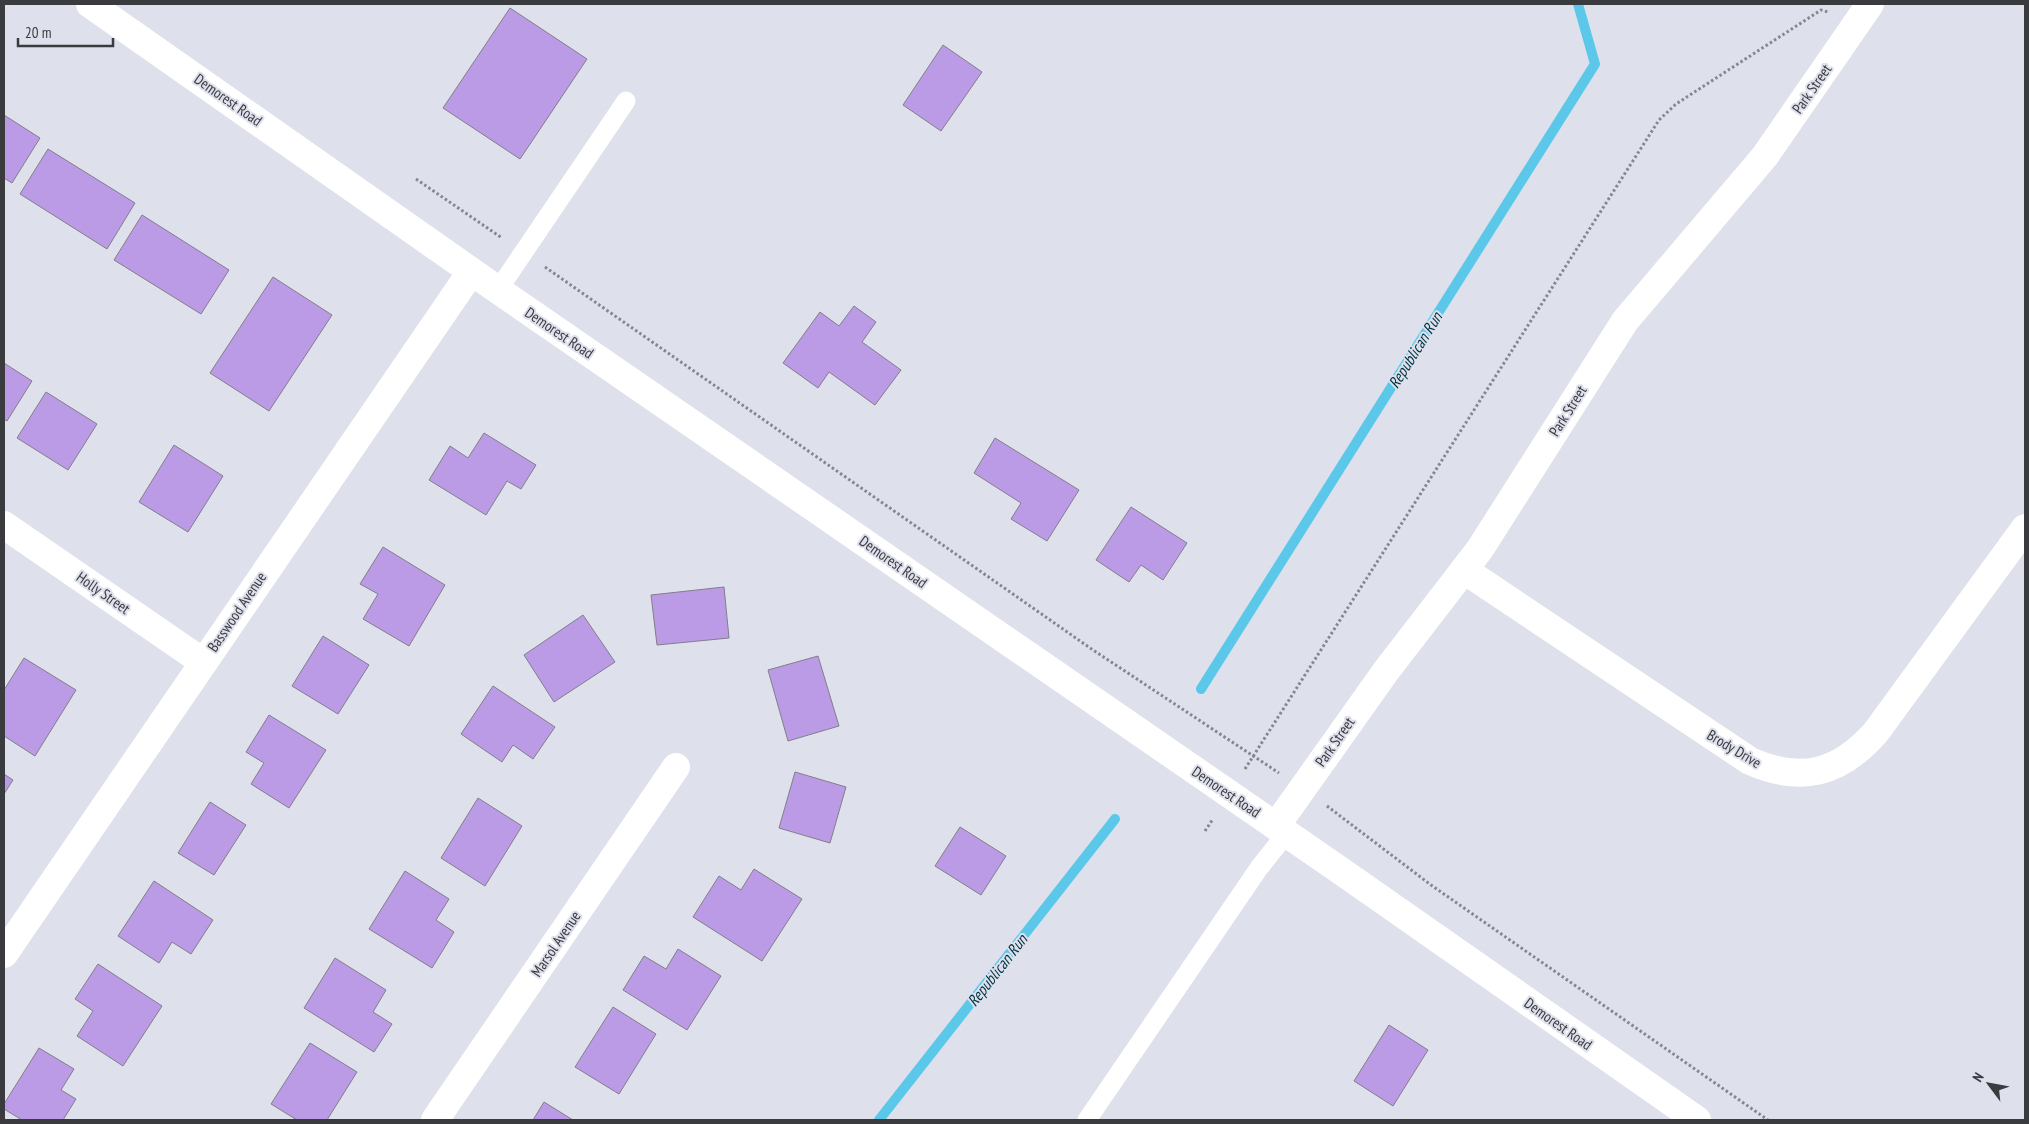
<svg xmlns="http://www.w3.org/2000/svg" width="2029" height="1124" viewBox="0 0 2029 1124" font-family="'PT Sans Narrow',sans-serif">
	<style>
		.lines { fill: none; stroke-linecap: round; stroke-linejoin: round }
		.stream { stroke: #5bc8ea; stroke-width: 10 }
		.building { fill: #bc9be6; stroke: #827e89 }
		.path { stroke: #85878f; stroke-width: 3; stroke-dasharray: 2.5 2.5; stroke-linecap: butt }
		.service { stroke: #fff; stroke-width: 19 }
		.minor { stroke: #fff; stroke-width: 28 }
		.tertiary { stroke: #fff; stroke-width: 28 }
		.labels { text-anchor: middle; stroke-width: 4; stroke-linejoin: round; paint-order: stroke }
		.street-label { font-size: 15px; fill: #3a3b3f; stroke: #dee0ec }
		.water-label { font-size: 16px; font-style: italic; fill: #003442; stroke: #dee0ec }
	</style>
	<rect width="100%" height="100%" fill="#dee0ec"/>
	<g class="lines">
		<g class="stream">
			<polyline points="1201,689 1595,64 1578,4"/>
			<polyline points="879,1120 1115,819"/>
		</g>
	</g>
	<g class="building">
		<polygon points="510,8 587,59 520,159 443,108"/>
		<polygon points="943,45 982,72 941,131 903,105"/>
		<polygon points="4,115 40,138 12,183 4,178"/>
		<polygon points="48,149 135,203 107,249 20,194"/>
		<polygon points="142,215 229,270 201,314 114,260"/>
		<polygon points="273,277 332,315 269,411 210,373"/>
		<polygon points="854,306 876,322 862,342 901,370 875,405 829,372 818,388 783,363 820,312 839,326"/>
		<polygon points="4,363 32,381 7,421 4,419"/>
		<polygon points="46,392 97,424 68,470 17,438"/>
		<polygon points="484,433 536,465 521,489 507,481 486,515 429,480 450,446 468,458"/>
		<polygon points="995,438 1079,490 1047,541 1011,519 1021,503 974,473"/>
		<polygon points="174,445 223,476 188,532 139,502"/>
		<polygon points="1131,507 1187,543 1163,580 1141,565 1129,582 1096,560"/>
		<polygon points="383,547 445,585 409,646 363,619 378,594 360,584"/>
		<polygon points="724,587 729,638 657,645 651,595"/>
		<polygon points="583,615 615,662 554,702 524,655"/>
		<polygon points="323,636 369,665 338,714 292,686"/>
		<polygon points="818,656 839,726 788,741 768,670"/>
		<polygon points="24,658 76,690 35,756 4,736 4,690"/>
		<polygon points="493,686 555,727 533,759 513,745 502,762 461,734"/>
		<polygon points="269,715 326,750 289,808 251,784 264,763 246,752"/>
		<polygon points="795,772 846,787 830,843 779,828"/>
		<polygon points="4,774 13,780 4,794"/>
		<polygon points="478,798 522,826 485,886 441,858"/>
		<polygon points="210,802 246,825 214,875 178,853"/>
		<polygon points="960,827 1006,856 981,895 935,866"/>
		<polygon points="754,869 802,899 762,961 693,917 719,876 741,890"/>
		<polygon points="405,871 449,899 436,920 454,932 432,968 369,929"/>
		<polygon points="154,881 213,920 191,954 172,942 159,963 118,936"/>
		<polygon points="678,949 721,976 687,1030 623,990 644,956 666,969"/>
		<polygon points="335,958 386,990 373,1012 392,1024 374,1052 304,1008"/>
		<polygon points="98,964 162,1006 123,1066 77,1036 93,1011 75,999"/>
		<polygon points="613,1007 656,1034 619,1094 575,1067"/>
		<polygon points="1389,1025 1428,1050 1393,1106 1354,1081"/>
		<polygon points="310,1043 357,1072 327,1120 297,1120 271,1104"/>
		<polygon points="39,1048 74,1069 61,1090 76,1099 63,1120 22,1120 4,1109 4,1104"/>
		<polygon points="544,1102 573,1120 533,1120"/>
	</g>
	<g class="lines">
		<g class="path">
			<polyline points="416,179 502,238"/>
			<polyline points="545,267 1093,650 1279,773"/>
			<polyline points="1245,769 1659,120 1676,104 1821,10 1828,12"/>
			<polyline points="1327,806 1431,885 1768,1120"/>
			<polyline points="1205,831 1213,819"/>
		</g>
		<g class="service">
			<polyline points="498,290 626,101"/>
			<polyline points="1087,1120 1259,868 1286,834"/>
		</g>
		<g class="minor">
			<polyline points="4,525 203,662"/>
			<path d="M 1464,570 L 1750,761 C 1802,784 1840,773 1876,732 L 2025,528"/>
			<polyline points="1276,826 1386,671 1480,549 1625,321 1765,156 1870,4"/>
			<polyline points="4,954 471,272"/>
			<polyline points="435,1120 676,767"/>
		</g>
		<polyline class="tertiary" points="90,4 498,290 1341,871 1697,1120"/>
	</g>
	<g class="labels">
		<g class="street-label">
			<text transform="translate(1812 89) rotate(-55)" y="5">Park Street</text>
			<text transform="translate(228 100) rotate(35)" y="5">Demorest Road</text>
			<text transform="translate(559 333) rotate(34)" y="5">Demorest Road</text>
			<text transform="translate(1568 411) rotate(-58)" y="5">Park Street</text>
			<text transform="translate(893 562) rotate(35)" y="5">Demorest Road</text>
			<text transform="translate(103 593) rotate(35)" y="5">Holly Street</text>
			<text transform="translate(237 612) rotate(-56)" y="5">Basswood Avenue</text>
			<text transform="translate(1335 742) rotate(-55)" y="5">Park Street</text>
			<text transform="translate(1734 749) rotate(31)" y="5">Brody Drive</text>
			<text transform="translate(1226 792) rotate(34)" y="5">Demorest Road</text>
			<text transform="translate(556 944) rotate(-56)" y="5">Marsol Avenue</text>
			<text transform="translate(1558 1024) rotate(35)" y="5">Demorest Road</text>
		</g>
		<g class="water-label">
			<text transform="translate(1415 350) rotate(-58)" y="6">Republican Run</text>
			<text transform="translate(997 970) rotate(-52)" y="6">Republican Run</text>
		</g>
	</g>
	<rect width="2029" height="1124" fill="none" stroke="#3a3b3f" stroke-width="10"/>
	<g transform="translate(1989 1084) rotate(302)" stroke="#dee0ec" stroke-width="4" paint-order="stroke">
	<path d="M0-4L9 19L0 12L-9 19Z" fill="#3a3b3f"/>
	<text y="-8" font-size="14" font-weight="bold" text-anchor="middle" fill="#3a3b3f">N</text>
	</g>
	<path d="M18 38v8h95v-8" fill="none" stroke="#3a3b3f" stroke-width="2.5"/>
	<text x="25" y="38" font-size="15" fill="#3a3b3f" stroke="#dee0ec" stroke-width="4" paint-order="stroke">20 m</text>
</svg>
